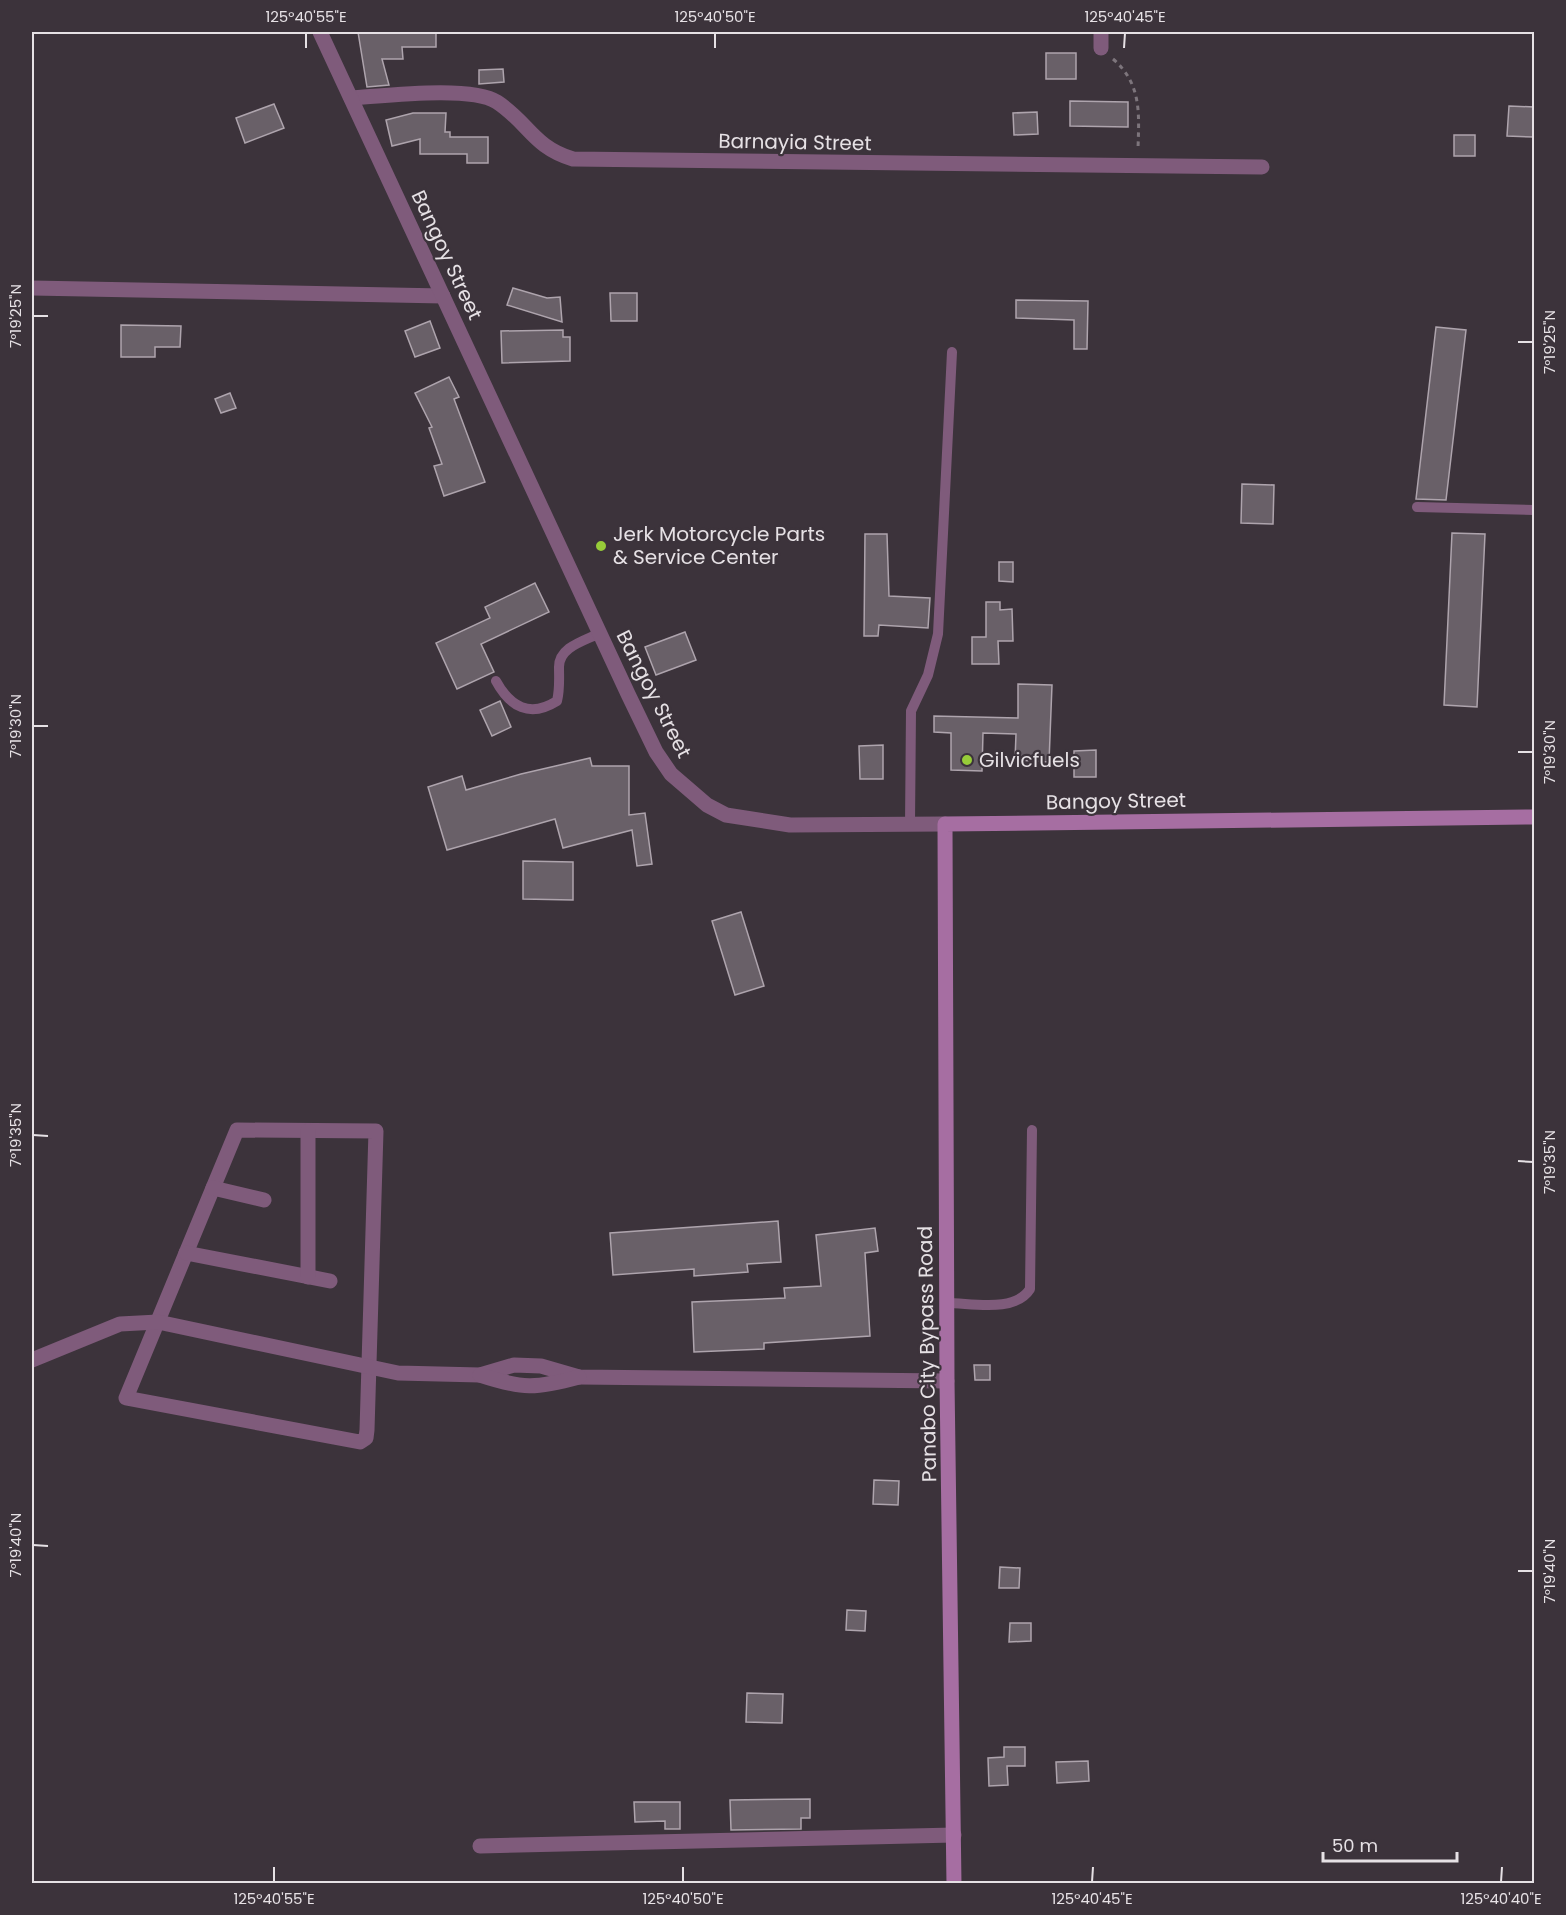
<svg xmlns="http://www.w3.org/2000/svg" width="1566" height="1915" viewBox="0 0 1566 1915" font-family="Poppins,sans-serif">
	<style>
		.building { fill: #696068; stroke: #aea4ad; stroke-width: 1.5 }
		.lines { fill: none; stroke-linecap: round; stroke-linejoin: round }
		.path { stroke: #7d757c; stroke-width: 3; stroke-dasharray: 4.5 4.5; stroke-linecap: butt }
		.service { stroke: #7f5b7b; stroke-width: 10 }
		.minor { stroke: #7f5b7b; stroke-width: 15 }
		.tertiary { stroke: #7f5b7b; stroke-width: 15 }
		.secondary { stroke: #a66ea2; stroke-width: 15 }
		.ticks { fill: none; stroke: #e6e1e5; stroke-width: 2 }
		.poi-dot { fill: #97cc39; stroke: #3c333b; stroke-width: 2 }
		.labels { text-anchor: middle; stroke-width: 4.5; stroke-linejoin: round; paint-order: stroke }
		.street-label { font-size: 20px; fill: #e6e1e5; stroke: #3c333b }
		.poi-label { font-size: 20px; fill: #e6e1e5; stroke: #3c333b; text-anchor: start }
		.neatline { fill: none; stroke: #e6e1e5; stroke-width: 2 }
		.ticks-label { font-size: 15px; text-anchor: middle; fill: #e6e1e5 }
	</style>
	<rect width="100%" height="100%" fill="#3c333b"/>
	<g class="building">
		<polygon points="358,32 436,32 436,47 402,47 403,59 382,59 389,85 367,87"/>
		<rect x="1046" y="53" width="30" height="26"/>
		<polygon points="503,69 504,82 479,84 479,70"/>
		<polygon points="1070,101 1128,102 1128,127 1070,126"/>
		<polygon points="274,104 284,128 245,143 236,118"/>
		<polygon points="1509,106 1534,107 1533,137 1507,136"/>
		<polygon points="1037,112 1038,134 1014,135 1013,113"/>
		<polygon points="413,113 446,113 445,132 450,132 450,137 488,137 488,163 467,163 467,154 420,154 420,139 392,146 386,120"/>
		<rect x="1454" y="135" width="21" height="21"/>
		<polygon points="513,288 547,298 560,297 562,322 507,305"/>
		<polygon points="610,293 637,293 637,321 611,321"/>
		<polygon points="1016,300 1088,301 1087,349 1074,349 1074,320 1016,318"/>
		<polygon points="430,321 440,348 415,357 405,331"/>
		<polygon points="121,325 181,326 180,347 155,347 155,357 121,357"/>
		<polygon points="1436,327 1466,330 1446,500 1416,499"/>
		<polygon points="563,330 563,337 570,337 570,361 502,363 501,331"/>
		<polygon points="449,377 459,397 454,399 485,482 444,496 434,466 442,464 429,428 432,427 415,393"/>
		<polygon points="230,393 236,408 221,413 215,399"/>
		<polygon points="1242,484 1274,485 1273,524 1241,523"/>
		<polygon points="1452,533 1485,534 1477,707 1444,705"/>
		<polygon points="865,534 887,534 889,596 930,598 928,628 879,625 878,636 864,636"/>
		<polygon points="999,562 1013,562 1013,582 999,581"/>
		<polygon points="535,583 549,612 481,644 494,672 457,689 436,643 490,618 485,607"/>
		<polygon points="986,602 1000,602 1000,610 1012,609 1013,641 998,641 999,664 972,664 972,637 986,637"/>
		<polygon points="685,632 696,660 656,675 645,647"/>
		<polygon points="1018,684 1052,685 1049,762 1015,760 1016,734 983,733 982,771 951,770 951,733 934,732 934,716 1018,718"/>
		<polygon points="500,701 511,727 492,736 480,710"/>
		<polygon points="883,745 883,779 860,779 859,746"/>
		<polygon points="1096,750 1096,777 1074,777 1074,751"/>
		<polygon points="590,758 592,766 629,766 629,815 645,813 652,864 637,866 632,830 563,848 555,819 447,850 428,787 462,776 466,790 521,774"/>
		<polygon points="523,861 573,862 573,900 523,899"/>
		<polygon points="741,912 764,986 735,995 712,921"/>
		<polygon points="778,1221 781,1262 747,1264 748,1272 694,1276 694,1269 613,1275 610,1233"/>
		<polygon points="875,1228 878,1251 865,1253 870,1336 764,1343 764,1349 694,1352 692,1302 785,1298 784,1288 821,1286 816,1235"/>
		<polygon points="974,1365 990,1365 990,1380 975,1380"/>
		<polygon points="874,1480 899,1481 898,1505 873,1504"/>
		<polygon points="1000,1567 1020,1568 1019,1588 999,1588"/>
		<polygon points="847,1610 866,1611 865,1631 846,1630"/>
		<polygon points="1010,1623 1031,1623 1031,1641 1009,1642"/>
		<polygon points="747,1693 783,1694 782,1723 746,1722"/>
		<polygon points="1004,1747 1025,1747 1025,1766 1007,1766 1008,1785 989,1786 988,1758 1004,1757"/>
		<polygon points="1088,1761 1089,1781 1057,1783 1056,1762"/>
		<polygon points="810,1799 810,1818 801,1818 801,1829 731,1830 730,1800"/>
		<polygon points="634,1802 680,1802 680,1829 665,1829 665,1821 635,1822"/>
	</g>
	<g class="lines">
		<path class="path" d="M 1113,59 C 1142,84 1139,114 1138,149"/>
		<g class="service">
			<polyline points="1417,507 1534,510"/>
			<path d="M 496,681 C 510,707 530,718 557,701 C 560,689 559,679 559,667 C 559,647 584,641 600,633"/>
			<polyline points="910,824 911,711 928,675 938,634 952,352"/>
			<path d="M 947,1303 C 972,1303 1015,1313 1030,1289 L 1032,1130"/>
		</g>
		<g class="minor">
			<polyline points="1101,48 1101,32"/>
			<path d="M 351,98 C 383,96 472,85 497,102 C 529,123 533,147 573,159 L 1262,167"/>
			<polyline points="32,288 443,296"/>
			<polygon points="237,1130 376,1131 367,1430 366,1438 360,1442 126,1398"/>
			<polyline points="213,1188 264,1200"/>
			<polyline points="186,1253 330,1281"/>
			<polyline points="308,1277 308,1131"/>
			<polyline points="32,1360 120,1324 158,1322 398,1373 480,1375 514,1365 541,1366 579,1377 947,1381"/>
			<path d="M 480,1375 C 523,1389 535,1389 579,1377"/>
			<polyline points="480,1846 954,1835"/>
		</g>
		<polyline class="tertiary" points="320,32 628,694 656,752 671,774 707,805 726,815 790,825 945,824"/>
		<polyline class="secondary" points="954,1884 947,1381 945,824 1534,817"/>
	</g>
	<path class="ticks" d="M 306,48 L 306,33M 715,48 L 715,33M 1124,48 L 1125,33M 33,316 L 48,316M 1518,342 L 1533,342M 33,726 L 48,726M 1518,752 L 1533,752M 33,1135 L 48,1136M 1518,1161 L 1533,1162M 33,1545 L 48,1546M 1518,1571 L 1533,1571M 274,1882 L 274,1867M 683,1882 L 683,1867M 1092,1882 L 1093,1867M 1501,1882 L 1502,1867"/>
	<g class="poi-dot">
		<circle cx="601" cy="546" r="6"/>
		<circle cx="967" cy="760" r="6"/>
	</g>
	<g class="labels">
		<g class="street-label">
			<text transform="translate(795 142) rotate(1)" y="7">Barnayia Street</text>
			<text transform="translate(447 255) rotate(65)" y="7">Bangoy Street</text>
			<text transform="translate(654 694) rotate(63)" y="7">Bangoy Street</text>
			<text transform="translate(1116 801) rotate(-1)" y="7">Bangoy Street</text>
			<text transform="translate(927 1354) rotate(-91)" y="7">Panabo City Bypass Road</text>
		</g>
		<g class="poi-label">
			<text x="613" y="541">Jerk Motorcycle Parts<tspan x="613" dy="23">&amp; Service Center</tspan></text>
			<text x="979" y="767">Gilvicfuels</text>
		</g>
	</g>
	<rect width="1566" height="1915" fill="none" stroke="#3c333b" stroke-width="66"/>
	<path d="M1323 1852v9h134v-9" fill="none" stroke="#e6e1e5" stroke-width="3"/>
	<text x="1332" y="1852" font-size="18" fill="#e6e1e5" stroke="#3c333b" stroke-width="4.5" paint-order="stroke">50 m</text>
	<rect x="33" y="33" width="1500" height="1849" class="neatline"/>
	<g class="ticks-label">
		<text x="306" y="22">125°40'55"E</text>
		<text x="715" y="22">125°40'50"E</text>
		<text x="1125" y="22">125°40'45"E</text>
		<text transform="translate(16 316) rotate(-90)" y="5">7°19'25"N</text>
		<text transform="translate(1550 342) rotate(-90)" y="5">7°19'25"N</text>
		<text transform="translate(16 726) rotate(-90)" y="5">7°19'30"N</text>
		<text transform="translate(1550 752) rotate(-90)" y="5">7°19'30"N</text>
		<text transform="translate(16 1135) rotate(-90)" y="5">7°19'35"N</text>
		<text transform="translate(1550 1162) rotate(-90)" y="5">7°19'35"N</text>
		<text transform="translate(16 1545) rotate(-90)" y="5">7°19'40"N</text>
		<text transform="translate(1550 1571) rotate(-90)" y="5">7°19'40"N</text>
		<text x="274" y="1904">125°40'55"E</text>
		<text x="683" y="1904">125°40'50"E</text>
		<text x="1092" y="1904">125°40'45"E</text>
		<text x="1501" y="1904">125°40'40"E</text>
	</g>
</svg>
